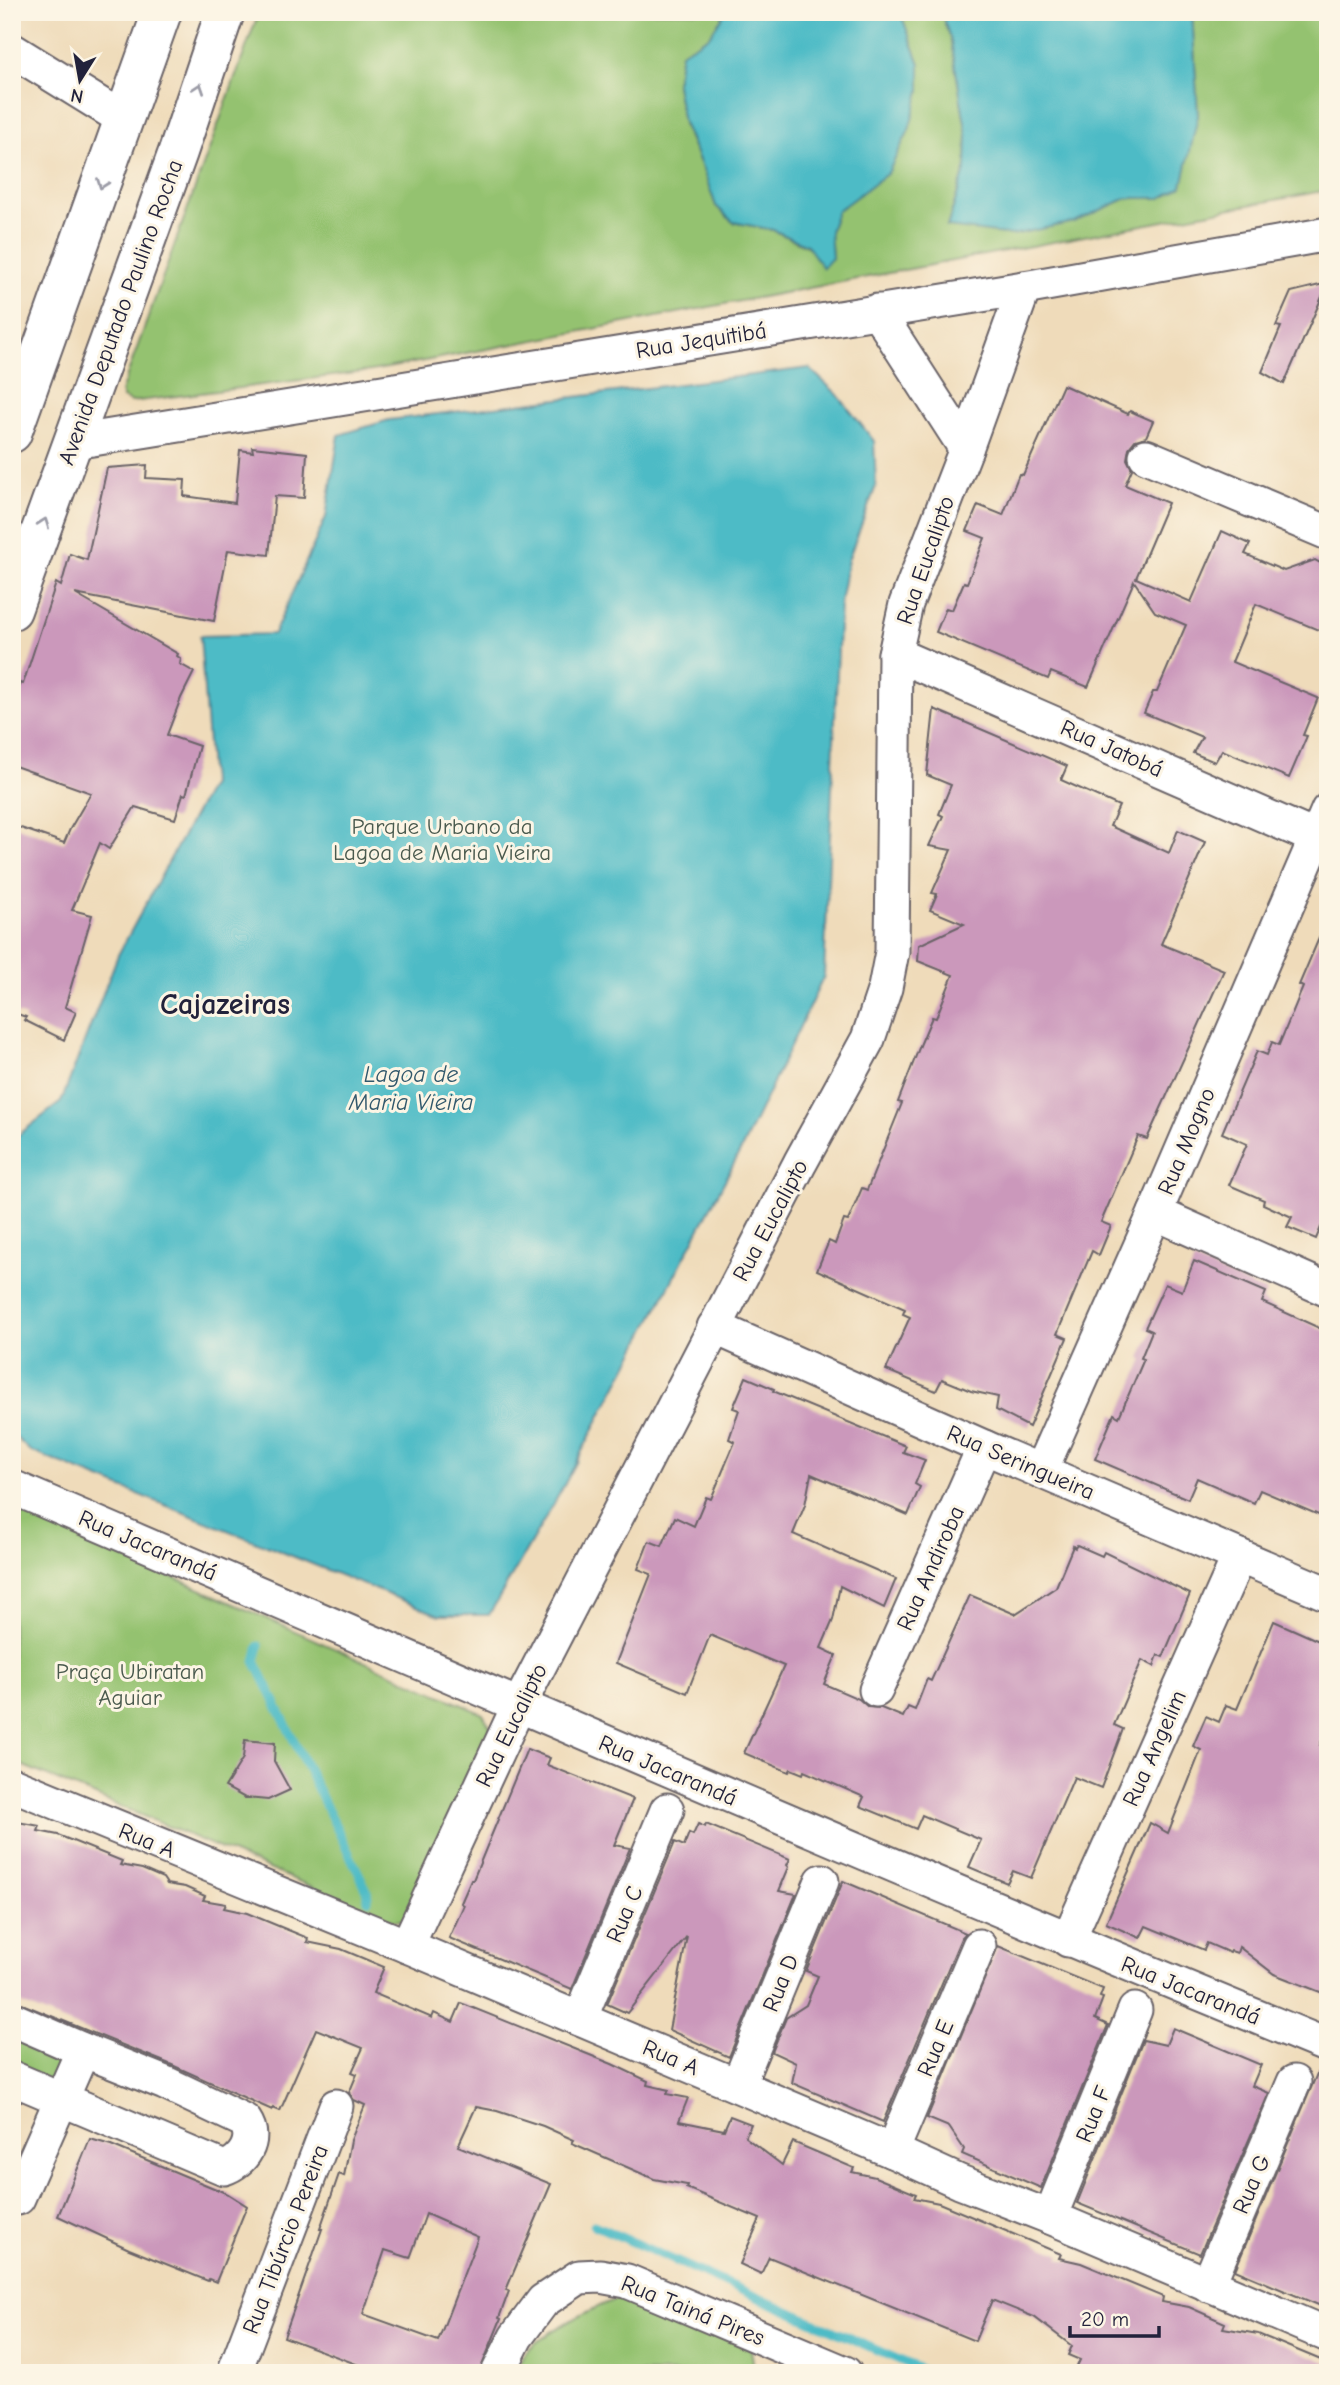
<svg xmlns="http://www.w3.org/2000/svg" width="1340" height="2385" viewBox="0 0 1340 2385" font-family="'Comic Neue',sans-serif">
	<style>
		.green { fill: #94c270; stroke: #5b7256; stroke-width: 2 }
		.water { fill: #4dbbc6; stroke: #386e80; stroke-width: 2 }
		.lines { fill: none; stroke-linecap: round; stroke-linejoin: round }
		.stream { stroke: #4dbbc6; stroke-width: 9 }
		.building { fill: #cb98bb; fill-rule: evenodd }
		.street-casing { stroke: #6a6367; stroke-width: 37 }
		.primary-casing { stroke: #6a6367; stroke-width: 42 }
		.street { stroke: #fff; stroke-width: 33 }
		.primary { stroke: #fff; stroke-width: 38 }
		.oneway { stroke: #9c9ca7 }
		.labels { text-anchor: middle; stroke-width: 6; stroke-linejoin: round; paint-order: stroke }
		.street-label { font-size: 23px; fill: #22223b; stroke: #fcf5e5 }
		.park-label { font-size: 23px; fill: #4a5a4e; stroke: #fcf5e5 }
		.water-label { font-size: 24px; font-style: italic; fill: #31586c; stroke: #fcf5e5 }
		.district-label { font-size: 30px; font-weight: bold; fill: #22223b; stroke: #fcf5e5 }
	</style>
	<rect width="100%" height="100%" fill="#fcf5e5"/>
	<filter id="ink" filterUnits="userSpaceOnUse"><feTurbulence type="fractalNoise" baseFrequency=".0143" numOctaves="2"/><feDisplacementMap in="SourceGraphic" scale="14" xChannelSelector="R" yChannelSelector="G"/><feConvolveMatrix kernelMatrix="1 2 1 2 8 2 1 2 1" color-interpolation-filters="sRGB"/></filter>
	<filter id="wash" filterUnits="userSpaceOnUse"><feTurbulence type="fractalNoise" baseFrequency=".00686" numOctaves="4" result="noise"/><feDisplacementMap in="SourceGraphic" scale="28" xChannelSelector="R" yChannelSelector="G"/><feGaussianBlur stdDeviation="1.57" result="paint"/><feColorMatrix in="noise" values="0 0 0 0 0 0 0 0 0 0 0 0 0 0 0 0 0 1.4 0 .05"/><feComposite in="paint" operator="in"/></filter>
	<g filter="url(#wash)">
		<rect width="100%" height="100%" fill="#efdbba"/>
		<g class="green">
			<polygon points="259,12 726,12 709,36 681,53 676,84 683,124 702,167 716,206 733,222 773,230 832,258 830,231 837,211 920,64 900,12 941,12 951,41 967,135 966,167 947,227 1074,222 1127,198 1161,198 1198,116 1192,12 1328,12 1328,190 371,371 131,402 123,398 121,392"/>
			<polygon points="12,1506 483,1714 493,1732 405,1920 393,1921 12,1761"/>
			<polygon points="12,2020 72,2044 55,2083 12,2066"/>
			<path d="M 626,2296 L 751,2349 L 755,2373 L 516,2373 C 518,2368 520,2362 522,2357 C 535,2336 602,2303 626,2296 Z"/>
		</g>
		<g class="water">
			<polygon points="726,12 900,12 920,64 920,91 909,130 888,173 837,211 830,231 832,258 823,268 807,245 773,230 733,222 716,206 702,167 683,123 676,84 681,53 709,36"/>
			<polygon points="941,12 1192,12 1198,116 1182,186 1161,198 1127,198 1074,222 1012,235 947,227 966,167 967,135 951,41"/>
			<polygon points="809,368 837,394 874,441 876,486 848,560 840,602 824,976 741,1150 561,1491 489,1615 439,1615 30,1451 12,1434 12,1140 61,1102 118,955 211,784 200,636 274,634 326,517 339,435 389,420"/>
		</g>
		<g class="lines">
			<g class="stream">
				<polyline points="259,1646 255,1661 367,1890 368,1900"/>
				<polyline points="594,2225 929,2373"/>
			</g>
		</g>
		<g id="blocks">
			<g class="building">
				<polygon points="1328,283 1284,384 1262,372 1281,327 1276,326 1291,292"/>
				<polygon points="1063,385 1128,414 1130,411 1153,421 1146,437 1135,440 1129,448 1127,459 1132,469 1125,485 1168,503 1136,578 1191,602 1222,531 1250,544 1245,554 1284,571 1315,560 1328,567 1328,634 1256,604 1232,662 1318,698 1303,735 1307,736 1289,778 1222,750 1215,762 1193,753 1202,737 1144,713 1153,692 1157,692 1186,625 1155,612 1134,581 1088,687 1051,672 1048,679 936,632 946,608 952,610 964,582 967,583 985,538 967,531 978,505 1003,515 1019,474 1023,475"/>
				<polygon points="252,447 307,453 304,498 275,496 269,555 228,550 214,621 75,594 178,654 177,656 181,659 180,664 194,672 181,698 167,735 199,746 186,795 183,794 175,819 135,807 109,849 100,843 72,910 92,915 65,1007 76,1012 64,1040 24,1020 26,1017 12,1012 12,825 64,843 70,829 91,793 12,765 12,707 20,683 23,684 56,583 61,586 70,554 87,560 107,468 147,465 146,478 185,480 184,496 235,503 240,450 253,452"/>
				<polygon points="934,709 1067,766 1061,780 1119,806 1110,826 1169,853 1178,830 1205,842 1161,944 1224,970 1147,1139 1138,1136 1101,1222 1111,1226 1099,1255 1092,1251 1057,1334 1067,1338 1029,1427 996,1410 998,1397 971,1391 942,1379 936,1391 886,1370 910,1317 903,1314 905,1309 817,1270 829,1241 835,1244 844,1220 848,1221 862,1188 867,1190 902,1103 898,1102 921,1043 932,1017 936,1018 953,975 918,961 919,945 964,924 930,910 937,894 932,893 951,850 929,846 943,816 939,814 951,785 927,775"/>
				<polygon points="1328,917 1328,1230 1321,1227 1316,1239 1287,1227 1292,1217 1263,1204 1264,1200 1229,1185 1247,1144 1222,1133 1257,1051 1267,1055 1272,1042 1279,1045 1303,987 1299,985"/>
				<polygon points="1194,1261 1266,1292 1262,1302 1328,1332 1328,1519 1260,1490 1254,1503 1197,1478 1188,1499 1095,1459 1114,1414 1119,1417 1144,1359 1141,1358 1152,1331 1145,1328 1165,1284 1182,1291"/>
				<polygon points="746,1377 774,1389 773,1391 906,1446 903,1452 925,1460 915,1484 920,1487 908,1515 811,1474 805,1505 793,1534 896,1579 884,1608 840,1586 833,1620 821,1648 836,1655 824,1684 859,1699 868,1707 881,1708 903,1717 908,1707 915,1710 927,1679 931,1681 970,1595 1015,1614 1056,1587 1073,1546 1075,1548 1077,1545 1102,1556 1104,1552 1190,1594 1163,1657 1158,1655 1154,1666 1142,1660 1114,1725 1123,1729 1101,1788 1074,1777 1031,1878 1013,1871 1007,1883 969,1867 981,1840 922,1815 916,1829 860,1806 864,1797 804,1771 803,1774 791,1769 789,1772 744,1753 784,1666 710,1635 687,1693 616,1663 651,1574 638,1569 649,1541 662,1546 675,1517 694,1526 706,1497 711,1499 735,1442 729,1439 739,1410 733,1408"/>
				<polygon points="1274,1621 1328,1645 1328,1727 1320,1745 1328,1748 1328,1995 1274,1974 1239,1947 1237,1953 1231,1951 1230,1953 1207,1943 1204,1950 1146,1926 1140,1938 1106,1923 1150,1823 1168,1833 1201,1750 1193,1746 1206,1716 1219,1722 1226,1705 1237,1709"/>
				<polygon points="245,1740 275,1743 274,1761 290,1790 268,1800 245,1798 225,1787 243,1758"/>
				<polygon points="527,1749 550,1758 547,1765 633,1799 614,1845 630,1848 572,1989 449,1938 464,1905 461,1903 471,1880 473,1880"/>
				<path d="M 12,1821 L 40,1826 L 38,1831 L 58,1835 L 122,1861 L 120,1865 L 142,1869 L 163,1878 L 167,1884 L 185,1887 L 205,1896 L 203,1900 L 226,1904 L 224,1908 L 247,1913 L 288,1930 L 308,1938 L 307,1942 L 341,1949 L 384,1967 L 373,1993 L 432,2018 L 434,2013 L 453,2022 L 461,2003 L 612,2064 L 648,2081 L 647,2085 L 669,2090 L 667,2094 L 688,2098 L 679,2121 L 724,2130 L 730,2116 L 751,2124 L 745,2137 L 782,2165 L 793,2142 L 854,2168 L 852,2172 L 875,2177 L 916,2194 L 914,2198 L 939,2203 L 1061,2254 L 1059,2258 L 1081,2263 L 1163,2297 L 1162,2302 L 1189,2307 L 1225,2323 L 1223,2328 L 1258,2334 L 1328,2363 L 1328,2373 L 1074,2373 L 1080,2360 L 1068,2355 L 1072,2346 L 1034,2317 L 992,2300 L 975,2341 L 769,2257 L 761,2274 L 740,2264 L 760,2219 L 686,2188 L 687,2185 L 654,2179 L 572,2143 L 574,2140 L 543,2126 L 497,2111 L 476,2107 L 458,2146 L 551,2184 L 506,2290 L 509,2291 L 499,2318 L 501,2319 L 479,2373 L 380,2373 L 284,2337 L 313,2255 L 322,2229 L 320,2229 L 339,2174 L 344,2176 L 351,2140 L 365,2105 L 354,2100 L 349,2093 L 357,2074 L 352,2072 L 363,2048 L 316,2029 L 280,2111 L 273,2108 L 272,2110 L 172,2065 L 12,2000 ZM 426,2214 L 478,2237 L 438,2341 L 363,2314 L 385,2250 L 410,2258 Z"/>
				<polygon points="698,1824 705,1827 706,1824 790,1859 787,1865 789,1867 779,1891 796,1894 729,2057 669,2030 687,1936 627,2013 607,2004 675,1842 684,1846 689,1833 693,1835"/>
				<polygon points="843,1881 966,1933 961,1938 883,2122 792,2083 796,2063 772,2052 786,2018 806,2005 818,1976 806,1971"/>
				<polygon points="998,1946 1103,1989 1100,1997 1103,1998 1095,2019 1108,2025 1041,2188 962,2154 964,2149 949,2127 927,2118"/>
				<polygon points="1173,2028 1261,2065 1252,2086 1269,2093 1200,2254 1077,2203 1143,2040 1166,2045"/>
				<polygon points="1321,2064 1328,2065 1328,2309 1235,2270"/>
				<polygon points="90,2139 111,2145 228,2194 247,2206 216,2282 209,2279 208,2281 129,2249 58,2216"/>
			</g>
		</g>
	</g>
	<g filter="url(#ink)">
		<use href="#blocks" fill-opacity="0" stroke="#6a6367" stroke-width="2"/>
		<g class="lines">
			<defs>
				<g id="street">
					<polyline points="12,50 125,120"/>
					<polyline points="74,442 1024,288 1328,234"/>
					<polyline points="966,449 1024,288"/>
					<polyline points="1146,456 1328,533"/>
					<polyline points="895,654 1328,843"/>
					<polyline points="1155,1213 1328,1290"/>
					<polyline points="714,1327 984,1447 1328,1594"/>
					<polyline points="1041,1470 1155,1213 1328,810"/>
					<path d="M 12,1487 C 450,1675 887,1866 1328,2046"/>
					<polyline points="876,1690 984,1447"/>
					<polyline points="12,1784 407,1946 892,2151 960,2182 1050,2217 1328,2335"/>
					<polyline points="1068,1940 1239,1556"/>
					<polyline points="407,1946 518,1707 800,1163 868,1039 885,988 892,952 895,654 906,604 966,449 877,311"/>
					<polyline points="12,2019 83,2050"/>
					<polyline points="580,2019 667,1810"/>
					<path d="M 12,2078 L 224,2168 C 243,2162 258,2140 245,2121 L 165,2083 L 83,2050 L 18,2198"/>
					<polyline points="738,2085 822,1881"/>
					<polyline points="892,2151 979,1946"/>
					<polyline points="1050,2217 1135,2010"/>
					<polyline points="1208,2285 1294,2082"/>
					<polyline points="234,2373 336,2106"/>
					<polyline points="498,2373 516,2337 543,2301 579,2277 600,2276 627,2281 845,2373"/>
				</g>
				<g id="primary">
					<polyline points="12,433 162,12"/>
					<polyline points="12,610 178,152 225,12"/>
				</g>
			</defs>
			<use href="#street" class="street-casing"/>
			<use href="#primary" class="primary-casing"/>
			<use href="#street" class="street"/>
			<use href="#primary" class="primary"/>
		</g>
		<defs><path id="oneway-chevron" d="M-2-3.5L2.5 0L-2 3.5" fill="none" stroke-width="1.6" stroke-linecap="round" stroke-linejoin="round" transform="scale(1.75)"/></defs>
		<g class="oneway">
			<use href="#oneway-chevron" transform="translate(199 88) rotate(-71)"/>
			<use href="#oneway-chevron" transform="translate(102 184) rotate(110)"/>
			<use href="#oneway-chevron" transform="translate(44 523) rotate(-70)"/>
		</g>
	</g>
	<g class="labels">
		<g class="street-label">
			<text transform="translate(120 312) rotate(-70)" y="8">Avenida Deputado Paulino Rocha</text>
			<text transform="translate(701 340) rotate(-9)" y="8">Rua Jequitibá</text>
			<text transform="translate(925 560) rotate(-71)" y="8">Rua Eucalipto</text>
			<text transform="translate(1112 748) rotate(24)" y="8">Rua Jatobá</text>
			<text transform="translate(1186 1141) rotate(-67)" y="8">Rua Mogno</text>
			<text transform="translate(770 1220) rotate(-62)" y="8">Rua Eucalipto</text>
			<text transform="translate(1021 1462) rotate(23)" y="8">Rua Seringueira</text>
			<text transform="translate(148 1545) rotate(23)" y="8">Rua Jacarandá</text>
			<text transform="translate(930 1568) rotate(-66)" y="8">Rua Andiroba</text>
			<text transform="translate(511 1725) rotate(-64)" y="8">Rua Eucalipto</text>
			<text transform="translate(1154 1748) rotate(-66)" y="8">Rua Angelim</text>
			<text transform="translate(668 1770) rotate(23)" y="8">Rua Jacarandá</text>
			<text transform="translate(147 1840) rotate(22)" y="8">Rua A</text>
			<text transform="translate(624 1914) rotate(-67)" y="8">Rua C</text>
			<text transform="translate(780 1983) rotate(-68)" y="8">Rua D</text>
			<text transform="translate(1191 1990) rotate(22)" y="8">Rua Jacarandá</text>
			<text transform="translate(935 2048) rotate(-67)" y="8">Rua E</text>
			<text transform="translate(671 2057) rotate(23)" y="8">Rua A</text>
			<text transform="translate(1093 2114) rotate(-68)" y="8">Rua F</text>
			<text transform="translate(1251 2184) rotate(-67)" y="8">Rua G</text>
			<text transform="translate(285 2239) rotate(-69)" y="8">Rua Tibúrcio Pereira</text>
			<text transform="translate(693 2310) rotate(22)" y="8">Rua Tainá Pires</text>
		</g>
		<g class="park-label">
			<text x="442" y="834">Parque Urbano da<tspan x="442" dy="26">Lagoa de Maria Vieira</tspan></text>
			<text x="130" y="1679">Praça Ubiratan<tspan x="130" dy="26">Aguiar</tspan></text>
		</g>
		<g class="water-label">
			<text x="411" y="1082">Lagoa de<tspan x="411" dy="28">Maria Vieira</tspan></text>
		</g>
		<g class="district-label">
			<text x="225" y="1014">Cajazeiras</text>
		</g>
	</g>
	<rect width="1340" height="2385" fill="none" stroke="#fcf5e5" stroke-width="42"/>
	<g transform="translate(80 80) rotate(191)" stroke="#fcf5e5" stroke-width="5" paint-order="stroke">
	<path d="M0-5L12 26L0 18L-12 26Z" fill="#22223b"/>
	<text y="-10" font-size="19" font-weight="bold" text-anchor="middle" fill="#22223b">N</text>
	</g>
	<path d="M1070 2326v10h89v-10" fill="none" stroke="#22223b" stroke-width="3.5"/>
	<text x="1081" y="2326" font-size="21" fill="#22223b" stroke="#fcf5e5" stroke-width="5" paint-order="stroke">20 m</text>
</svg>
